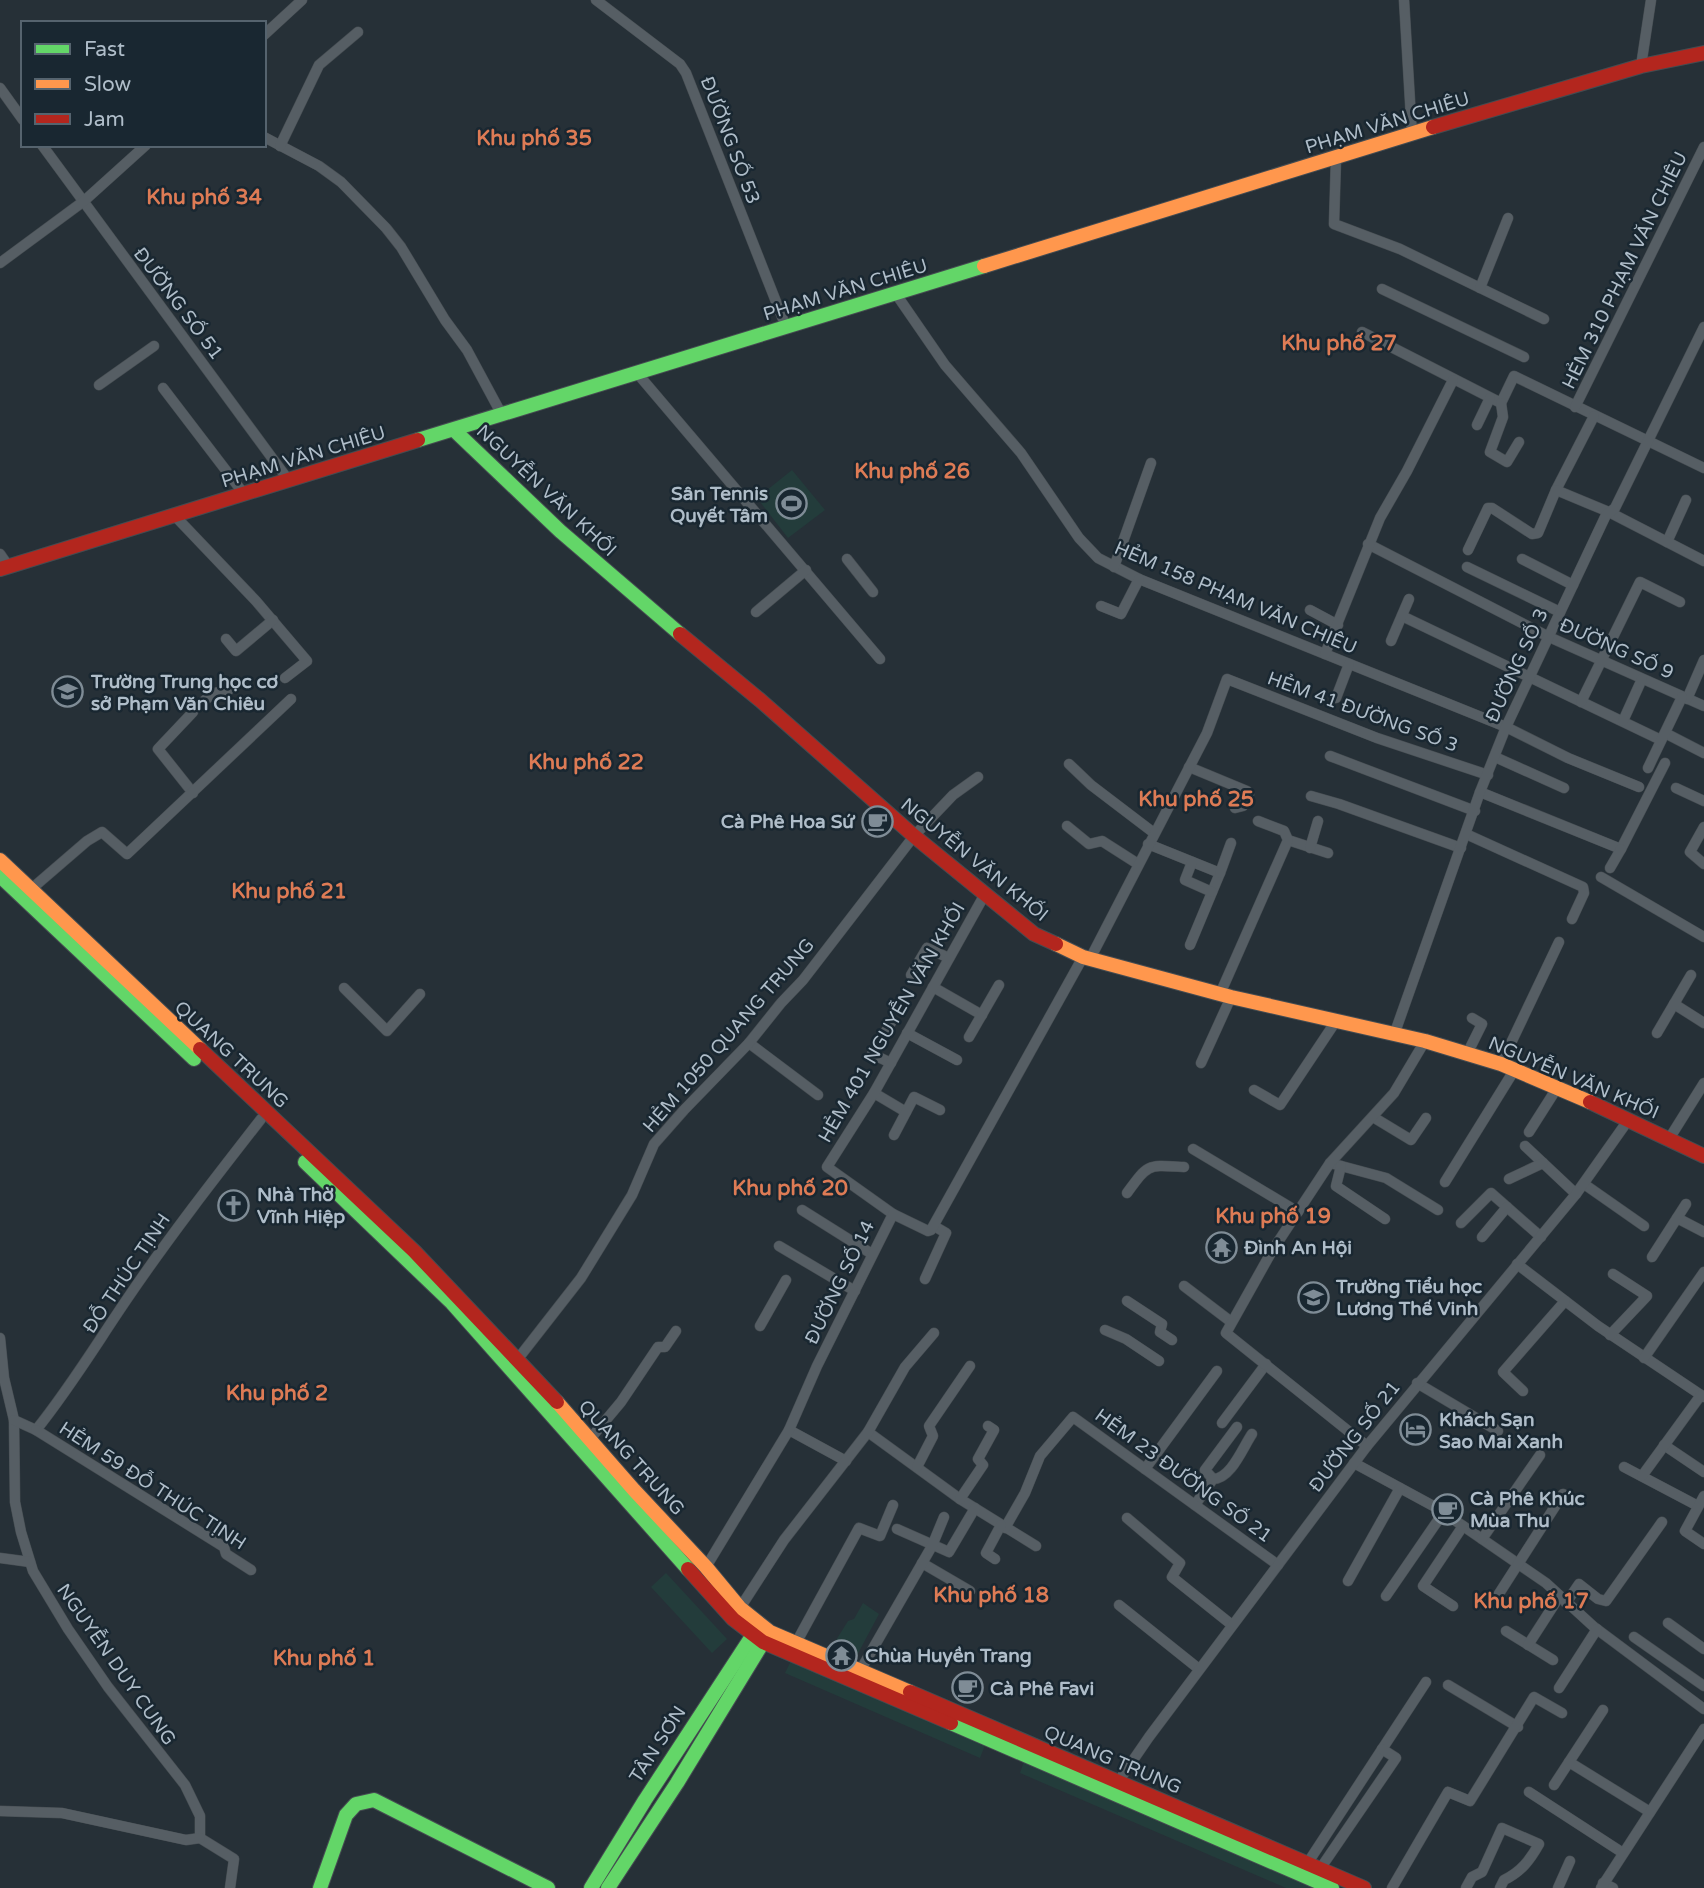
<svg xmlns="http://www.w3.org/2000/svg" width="1704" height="1888" viewBox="0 0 1704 1888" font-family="'Varela Round',sans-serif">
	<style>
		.green { fill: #233c3b }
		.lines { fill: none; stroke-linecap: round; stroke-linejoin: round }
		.street-casing { stroke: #454c51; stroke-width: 11 }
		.fast-casing { stroke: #454c51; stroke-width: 16 }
		.slow-casing { stroke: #454c51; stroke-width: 16 }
		.jam-casing { stroke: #454c51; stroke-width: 16 }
		.street { stroke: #565e64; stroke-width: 10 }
		.fast { stroke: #63d668; stroke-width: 14 }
		.slow { stroke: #ff974d; stroke-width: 14 }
		.jam { stroke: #b3261e; stroke-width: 14 }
		.labels { text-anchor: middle; stroke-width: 5; stroke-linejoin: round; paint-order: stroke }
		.street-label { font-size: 19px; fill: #afbdc9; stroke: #192731 }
		.poi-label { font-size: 19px; font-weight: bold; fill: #afbdc9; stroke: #192731; text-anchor: start }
		.neighbourhood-label { font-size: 21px; font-weight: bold; fill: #dd7b55; stroke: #192731 }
	</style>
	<rect width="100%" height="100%" fill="#263037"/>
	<g class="green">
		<polygon points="792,470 825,510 788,538 757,498"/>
		<polygon points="666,1573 727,1639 712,1653 651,1587"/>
		<polygon points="863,1603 879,1614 855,1659 833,1645 848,1621 854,1619"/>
		<polygon points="791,1661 985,1745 980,1758 785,1673"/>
		<polygon points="1024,1761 1318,1888 1286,1888 1020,1773"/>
	</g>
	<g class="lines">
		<defs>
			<g id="street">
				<polyline points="596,0 680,64 686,73 786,327"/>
				<polyline points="1404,0 1412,135"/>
				<polyline points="264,35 302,0"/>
				<polyline points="1641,66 1651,0"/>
				<polyline points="0,88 23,120"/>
				<polyline points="264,137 319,166 341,182 386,228 401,247 445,320 467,350 502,415"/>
				<polyline points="42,145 289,481"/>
				<polyline points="280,146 319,65 358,32"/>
				<polyline points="1336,158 1334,224 1400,249 1544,319"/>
				<polyline points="0,263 84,201 146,145"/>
				<polyline points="1480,288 1508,218"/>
				<polyline points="1382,289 1524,357"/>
				<polyline points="896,294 945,365 1021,453 1079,538 1098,558 1139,579 1506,727 1568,758 1639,787"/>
				<polyline points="1362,332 1501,403 1514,376 1704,468"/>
				<polyline points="637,373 880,659"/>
				<polyline points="99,385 154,346"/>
				<polyline points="163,388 244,494"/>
				<polyline points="1501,403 1503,417 1490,452 1507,462 1519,442"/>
				<polyline points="1575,407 1704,147"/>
				<polyline points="1477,425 1490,398"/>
				<polyline points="1556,490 1594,416"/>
				<polyline points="175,516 256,601 307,661 285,678"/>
				<polyline points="1667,542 1686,500"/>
				<polyline points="1368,544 1549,637 1704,706"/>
				<polyline points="1468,550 1488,508 1492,508 1532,534 1538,533 1556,490 1609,512 1704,561"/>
				<polyline points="0,554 9,567"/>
				<polyline points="847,559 873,592"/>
				<polyline points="1522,559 1573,585"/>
				<polyline points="1114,567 1151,463"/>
				<polyline points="1467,567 1560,612"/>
				<polyline points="1101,606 1121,614 1139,579"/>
				<polyline points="1310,610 1338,625"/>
				<polyline points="756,612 806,570"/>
				<polyline points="1402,616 1661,740"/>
				<polyline points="226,639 236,651 273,620"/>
				<polyline points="1391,641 1409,599"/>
				<polyline points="1325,654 1380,518 1407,471 1453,380"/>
				<polyline points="1336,698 1349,664"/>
				<polyline points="1687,699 1704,660"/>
				<polyline points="1581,702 1640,582 1680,602"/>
				<polyline points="195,708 214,693 228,691"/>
				<polyline points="1623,721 1642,679"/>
				<polyline points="1665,733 1704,753"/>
				<polyline points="1330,756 1475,811"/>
				<polyline points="1495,757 1564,788"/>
				<polyline points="1069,764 1091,785 1154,833"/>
				<polyline points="1189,767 1247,791 1249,794 1243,806 1235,808"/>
				<polyline points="1648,768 1682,697"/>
				<polyline points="1676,788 1704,801"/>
				<polyline points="1480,792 1621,849 1665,763"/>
				<polyline points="193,793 158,749 193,712"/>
				<polyline points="1311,796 1339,804 1461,848"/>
				<polyline points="1067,826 1089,844 1102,841 1138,864"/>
				<polyline points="1704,827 1690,852 1704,864"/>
				<polyline points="1466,834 1583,887 1584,893 1572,919"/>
				<polyline points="1288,840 1328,853"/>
				<polyline points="1148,844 1220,873 1190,945"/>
				<polyline points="1310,848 1318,821"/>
				<polyline points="1192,862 1185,880 1212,892"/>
				<polyline points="1610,868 1621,849"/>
				<polyline points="1220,873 1231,843"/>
				<polyline points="1601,877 1704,937"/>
				<polyline points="29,891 87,841 102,832 127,854 291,699"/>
				<polyline points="1090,959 1207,733 1227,679 1377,738 1488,775"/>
				<polyline points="911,975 927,948 949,958"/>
				<polyline points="933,987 982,1015"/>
				<polyline points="344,988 387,1031 420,994"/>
				<polyline points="1220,994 1288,840 1284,831 1258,821"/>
				<polyline points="1674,1004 1704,1023"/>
				<polyline points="907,1033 957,1060"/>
				<polyline points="1657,1033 1691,975"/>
				<polyline points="1394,1035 1480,792 1506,727 1606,515 1615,508 1704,327"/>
				<polyline points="969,1037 999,985"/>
				<polyline points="749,1043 818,1095"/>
				<polyline points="1467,1054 1482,1024 1472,1018"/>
				<polyline points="891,1063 872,1054 892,1021"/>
				<polyline points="1201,1063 1231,997"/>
				<polyline points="1501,1064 1559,942"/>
				<polyline points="1254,1090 1280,1105 1336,1021"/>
				<polyline points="874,1093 906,1112"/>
				<polyline points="1373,1117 1411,1140 1426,1118"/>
				<polyline points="1529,1132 1557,1088"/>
				<polyline points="894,1135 914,1097 940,1110"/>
				<polyline points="1669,1139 1704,1083"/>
				<polyline points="1525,1146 1576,1194"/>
				<polyline points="1193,1149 1298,1212"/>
				<polyline points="1330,1163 1386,1178 1438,1210"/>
				<polyline points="1341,1166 1336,1186 1385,1219"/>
				<polyline points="1509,1179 1543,1163"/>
				<polyline points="1445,1182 1515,1069"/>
				<polyline points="1584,1184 1644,1226"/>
				<path d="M 1127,1193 C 1149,1163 1147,1165 1184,1167"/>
				<polyline points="802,1210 872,1254"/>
				<polyline points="893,1214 827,1167 874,1093 985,894"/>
				<polyline points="1677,1218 1704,1232"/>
				<polyline points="1461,1223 1491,1193 1541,1237"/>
				<polyline points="1482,1237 1507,1207"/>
				<polyline points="779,1246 855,1291"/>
				<polyline points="1652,1257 1686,1204"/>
				<polyline points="1517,1264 1598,1326 1704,1397"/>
				<polyline points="925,1279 946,1233 934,1226"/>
				<polyline points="1184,1286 1230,1321"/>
				<polyline points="1127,1301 1162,1324 1160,1332 1172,1340"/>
				<polyline points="760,1326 786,1280"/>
				<polyline points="1105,1330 1126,1339 1159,1361"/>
				<polyline points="1610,1335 1647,1296 1613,1274"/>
				<polyline points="0,1338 4,1378 14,1420 15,1502 21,1532 33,1571 68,1629 108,1687 185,1785 200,1816 200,1838 234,1859 230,1888"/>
				<polyline points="1644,1358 1704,1272"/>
				<polyline points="517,1360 581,1278 632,1195 654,1144 684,1110 749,1043 781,1003 803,980 914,836 953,795 978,777"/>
				<polyline points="1417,1383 1498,1431"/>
				<polyline points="1523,1391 1503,1372 1565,1301"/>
				<path d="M 14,1420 L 36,1430 C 70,1388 97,1343 127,1299 C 169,1237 215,1178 261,1119"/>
				<polyline points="1222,1423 1266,1364"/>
				<polyline points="36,1430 224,1547 226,1554 251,1570"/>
				<polyline points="789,1430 846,1461"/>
				<polyline points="868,1432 960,1499 1036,1546"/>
				<polyline points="590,1439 621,1402 658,1347 665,1347 676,1331"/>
				<polyline points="1664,1445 1704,1472"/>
				<polyline points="1367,1446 1226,1333 1272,1251 1330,1163 1394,1093 1425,1041"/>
				<polyline points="1354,1463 1437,1508 1546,1583 1594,1627 1704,1709"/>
				<polyline points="917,1467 933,1436 929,1426 970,1366"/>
				<polyline points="1624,1467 1698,1506"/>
				<polyline points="1145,1469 1217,1371"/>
				<polyline points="1642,1476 1701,1395"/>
				<polyline points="1213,1479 1205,1470 1237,1427"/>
				<polyline points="1704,1496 1685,1531 1704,1544"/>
				<polyline points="960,1499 983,1465 978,1459 994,1430 988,1426"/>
				<path d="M 1195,1505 L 1213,1479 C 1231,1479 1243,1447 1252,1434"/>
				<polyline points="1127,1518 1180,1563 1172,1577 1232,1625"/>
				<polyline points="1005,1528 1025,1493 1040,1456 1073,1417 1278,1565"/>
				<polyline points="897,1529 949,1552 975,1508"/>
				<polyline points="1482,1539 1540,1455"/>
				<polyline points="0,1558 30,1562"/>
				<polyline points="995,1559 986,1553 1001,1525"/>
				<polyline points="922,1563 970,1591"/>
				<polyline points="706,1567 789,1430 817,1366 893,1214 928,1231 931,1230 1083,957"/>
				<polyline points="1348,1581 1400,1488"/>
				<polyline points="1386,1596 1443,1513"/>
				<polyline points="1493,1603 1563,1494"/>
				<polyline points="1566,1603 1579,1584 1598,1599 1606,1601 1662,1522"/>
				<polyline points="1119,1605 1199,1669"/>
				<polyline points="1453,1606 1423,1586 1463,1526"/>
				<polyline points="740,1608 784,1540 868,1432 905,1367 934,1333"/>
				<polyline points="1668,1623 1704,1649"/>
				<polyline points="1506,1631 1553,1660"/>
				<polyline points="1634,1637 1704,1686"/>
				<polyline points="796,1643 859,1528 880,1536 893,1505"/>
				<polyline points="1528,1645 1559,1597"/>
				<polyline points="860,1671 932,1546 944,1517"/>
				<polyline points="1448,1685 1518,1727"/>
				<polyline points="1559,1688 1597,1629"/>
				<polyline points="1569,1762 1650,1812"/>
				<polyline points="1118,1782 1149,1737 1367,1446 1576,1194 1629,1119"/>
				<polyline points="1554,1785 1603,1710"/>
				<polyline points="1529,1792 1623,1853"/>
				<polyline points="0,1811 62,1813 186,1840 200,1838"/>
				<polyline points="1307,1864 1426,1682"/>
				<polyline points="1320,1869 1396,1758 1382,1749"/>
				<polyline points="1603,1883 1613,1888"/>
				<polyline points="1392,1888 1448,1792 1470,1801 1534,1697 1562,1713"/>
				<path d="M 1466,1888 L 1472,1877 L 1482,1872 L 1502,1828 L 1539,1844 C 1530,1860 1521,1872 1504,1880 L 1500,1888"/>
				<polyline points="1558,1888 1570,1861"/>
				<polyline points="1601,1888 1704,1729"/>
			</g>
			<g id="fast">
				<polyline points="454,430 560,531 680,634"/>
				<polyline points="418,440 984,266"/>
				<polyline points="0,876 194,1059"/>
				<polyline points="305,1162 452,1303 688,1569"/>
				<polyline points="951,1723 1332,1888"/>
				<polyline points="320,1888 346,1815 356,1804 374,1800 548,1888"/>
				<polyline points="591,1888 645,1800 758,1627"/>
				<polyline points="608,1888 677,1783 768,1634"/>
			</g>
			<g id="slow">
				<polyline points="984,266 1433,127"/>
				<polyline points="0,860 200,1049"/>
				<polyline points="1056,944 1083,957 1231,997 1425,1041 1501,1064 1590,1102"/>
				<polyline points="557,1402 634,1490 706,1567 740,1608 770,1632 910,1692"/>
			</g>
			<g id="jam">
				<polyline points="1433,127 1641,66 1704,53"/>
				<polyline points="0,569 418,440"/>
				<polyline points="680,634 760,700 914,836 1034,934 1056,944"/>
				<polyline points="200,1049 414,1251 557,1402"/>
				<polyline points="1590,1102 1704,1156"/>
				<polyline points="688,1569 733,1619 763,1642 951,1723"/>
				<polyline points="910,1692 1364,1888"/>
			</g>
		</defs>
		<use href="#street" class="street-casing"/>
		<use href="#fast" class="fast-casing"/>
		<use href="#slow" class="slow-casing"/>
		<use href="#jam" class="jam-casing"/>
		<use href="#street" class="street"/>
		<use href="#fast" class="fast"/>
		<use href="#slow" class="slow"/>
		<use href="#jam" class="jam"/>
	</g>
	<defs>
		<symbol id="stadium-ring" viewBox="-11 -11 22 22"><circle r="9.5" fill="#192731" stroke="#7f8c96" stroke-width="1.5"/><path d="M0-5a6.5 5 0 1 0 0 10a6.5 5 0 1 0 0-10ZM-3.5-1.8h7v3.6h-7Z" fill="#7f8c96"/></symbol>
		<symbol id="school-ring" viewBox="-11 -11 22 22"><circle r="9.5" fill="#192731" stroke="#7f8c96" stroke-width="1.5"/><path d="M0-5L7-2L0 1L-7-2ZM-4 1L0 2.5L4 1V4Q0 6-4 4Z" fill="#7f8c96"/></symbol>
		<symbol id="cafe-ring" viewBox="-11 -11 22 22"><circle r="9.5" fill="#192731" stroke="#7f8c96" stroke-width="1.5"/><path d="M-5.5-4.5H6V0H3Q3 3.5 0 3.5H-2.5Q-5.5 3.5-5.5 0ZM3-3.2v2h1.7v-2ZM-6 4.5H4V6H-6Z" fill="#7f8c96"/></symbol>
		<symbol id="church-ring" viewBox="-11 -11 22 22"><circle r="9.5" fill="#192731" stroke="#7f8c96" stroke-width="1.5"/><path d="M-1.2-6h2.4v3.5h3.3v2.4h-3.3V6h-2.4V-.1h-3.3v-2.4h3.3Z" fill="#7f8c96"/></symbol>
		<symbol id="temple-ring" viewBox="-11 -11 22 22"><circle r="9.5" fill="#192731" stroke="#7f8c96" stroke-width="1.5"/><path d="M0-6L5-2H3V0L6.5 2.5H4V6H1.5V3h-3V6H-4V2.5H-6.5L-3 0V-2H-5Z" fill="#7f8c96"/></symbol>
		<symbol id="hotel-ring" viewBox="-11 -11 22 22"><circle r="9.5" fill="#192731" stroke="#7f8c96" stroke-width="1.5"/><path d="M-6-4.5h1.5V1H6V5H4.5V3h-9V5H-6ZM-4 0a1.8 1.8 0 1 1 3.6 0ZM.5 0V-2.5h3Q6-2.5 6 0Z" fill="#7f8c96"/></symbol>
	</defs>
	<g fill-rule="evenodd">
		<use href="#stadium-ring" x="774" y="486" width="35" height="35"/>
		<use href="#school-ring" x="50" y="674" width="35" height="35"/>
		<use href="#cafe-ring" x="860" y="804" width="35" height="35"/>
		<use href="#church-ring" x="216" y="1188" width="35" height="35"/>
		<use href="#temple-ring" x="1204" y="1230" width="35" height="35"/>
		<use href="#school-ring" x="1296" y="1280" width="35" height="35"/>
		<use href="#hotel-ring" x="1398" y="1412" width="35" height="35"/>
		<use href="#cafe-ring" x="1430" y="1492" width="35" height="35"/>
		<use href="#temple-ring" x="824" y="1638" width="35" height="35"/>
		<use href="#cafe-ring" x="950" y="1670" width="35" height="35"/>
	</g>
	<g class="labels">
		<g class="street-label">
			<text transform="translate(1387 122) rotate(-17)" y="7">PHẠM VĂN CHIÊU</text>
			<text transform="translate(731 140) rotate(69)" y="7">ĐƯỜNG SỐ 53</text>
			<text transform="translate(1624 270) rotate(-64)" y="7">HẺM 310 PHẠM VĂN CHIÊU</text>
			<text transform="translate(845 289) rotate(-17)" y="7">PHẠM VĂN CHIÊU</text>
			<text transform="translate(179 303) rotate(53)" y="7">ĐƯỜNG SỐ 51</text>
			<text transform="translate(303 456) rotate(-17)" y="7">PHẠM VĂN CHIÊU</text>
			<text transform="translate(547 490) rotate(43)" y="7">NGUYỄN VĂN KHỐI</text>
			<text transform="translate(1236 597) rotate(23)" y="7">HẺM 158 PHẠM VĂN CHIÊU</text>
			<text transform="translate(1617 648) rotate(24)" y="7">ĐƯỜNG SỐ 9</text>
			<text transform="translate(1516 665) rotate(-65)" y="7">ĐƯỜNG SỐ 3</text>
			<text transform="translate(1363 711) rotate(20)" y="7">HẺM 41 ĐƯỜNG SỐ 3</text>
			<text transform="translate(975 859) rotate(39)" y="7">NGUYỄN VĂN KHỐI</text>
			<text transform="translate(891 1022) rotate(-60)" y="7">HẺM 401 NGUYỄN VĂN KHỐI</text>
			<text transform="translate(728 1035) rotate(-49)" y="7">HẺM 1050 QUANG TRUNG</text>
			<text transform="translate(232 1054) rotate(43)" y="7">QUANG TRUNG</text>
			<text transform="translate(1574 1077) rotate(23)" y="7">NGUYỄN VĂN KHỐI</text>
			<text transform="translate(126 1273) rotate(-56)" y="7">ĐỖ THÚC TỊNH</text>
			<text transform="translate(839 1282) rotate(-64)" y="7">ĐƯỜNG SỐ 14</text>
			<text transform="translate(1354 1436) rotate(-52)" y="7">ĐƯỜNG SỐ 21</text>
			<text transform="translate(632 1457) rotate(48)" y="7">QUANG TRUNG</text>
			<text transform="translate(1184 1475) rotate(36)" y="7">HẺM 23 ĐƯỜNG SỐ 21</text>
			<text transform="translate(153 1485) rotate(33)" y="7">HẺM 59 ĐỖ THÚC TỊNH</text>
			<text transform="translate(117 1664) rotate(55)" y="7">NGUYỄN DUY CUNG</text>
			<text transform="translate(657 1744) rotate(-57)" y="7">TÂN SƠN</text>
			<text transform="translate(1113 1759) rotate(23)" y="7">QUANG TRUNG</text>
		</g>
		<g class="poi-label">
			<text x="768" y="500" text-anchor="end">Sân Tennis<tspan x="768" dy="22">Quyết Tâm</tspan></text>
			<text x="91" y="688">Trường Trung học cơ<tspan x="91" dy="22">sở Phạm Văn Chiêu</tspan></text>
			<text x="854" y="828" text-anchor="end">Cà Phê Hoa Sứ</text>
			<text x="257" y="1201">Nhà Thờ<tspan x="257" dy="22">Vĩnh Hiệp</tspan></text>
			<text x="1244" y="1254">Đình An Hội</text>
			<text x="1336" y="1293">Trường Tiểu học<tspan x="1336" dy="22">Lương Thế Vinh</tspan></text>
			<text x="1439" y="1426">Khách Sạn<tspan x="1439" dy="22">Sao Mai Xanh</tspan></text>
			<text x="1470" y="1505">Cà Phê Khúc<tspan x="1470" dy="22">Mùa Thu</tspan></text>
			<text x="865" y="1662">Chùa Huyền Trang</text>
			<text x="990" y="1695">Cà Phê Favi</text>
		</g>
		<g class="neighbourhood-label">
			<text x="534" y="145">Khu phố 35</text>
			<text x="204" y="204">Khu phố 34</text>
			<text x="1339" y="350">Khu phố 27</text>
			<text x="912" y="478">Khu phố 26</text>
			<text x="586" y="769">Khu phố 22</text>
			<text x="1196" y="806">Khu phố 25</text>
			<text x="289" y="898">Khu phố 21</text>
			<text x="790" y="1195">Khu phố 20</text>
			<text x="1273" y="1223">Khu phố 19</text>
			<text x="277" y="1400">Khu phố 2</text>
			<text x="991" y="1602">Khu phố 18</text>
			<text x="1531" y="1608">Khu phố 17</text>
			<text x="324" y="1665">Khu phố 1</text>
		</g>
	</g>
	<rect x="21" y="21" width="245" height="126" fill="#192731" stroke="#55636e" stroke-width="2"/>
	<rect x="35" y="44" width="35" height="10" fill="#63d668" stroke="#55636e" stroke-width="2"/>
	<text x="84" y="56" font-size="21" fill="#afbdc9">Fast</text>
	<rect x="35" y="79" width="35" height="10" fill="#ff974d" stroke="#55636e" stroke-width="2"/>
	<text x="84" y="91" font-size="21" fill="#afbdc9">Slow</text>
	<rect x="35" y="114" width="35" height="10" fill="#b3261e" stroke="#55636e" stroke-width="2"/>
	<text x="84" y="126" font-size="21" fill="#afbdc9">Jam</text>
</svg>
